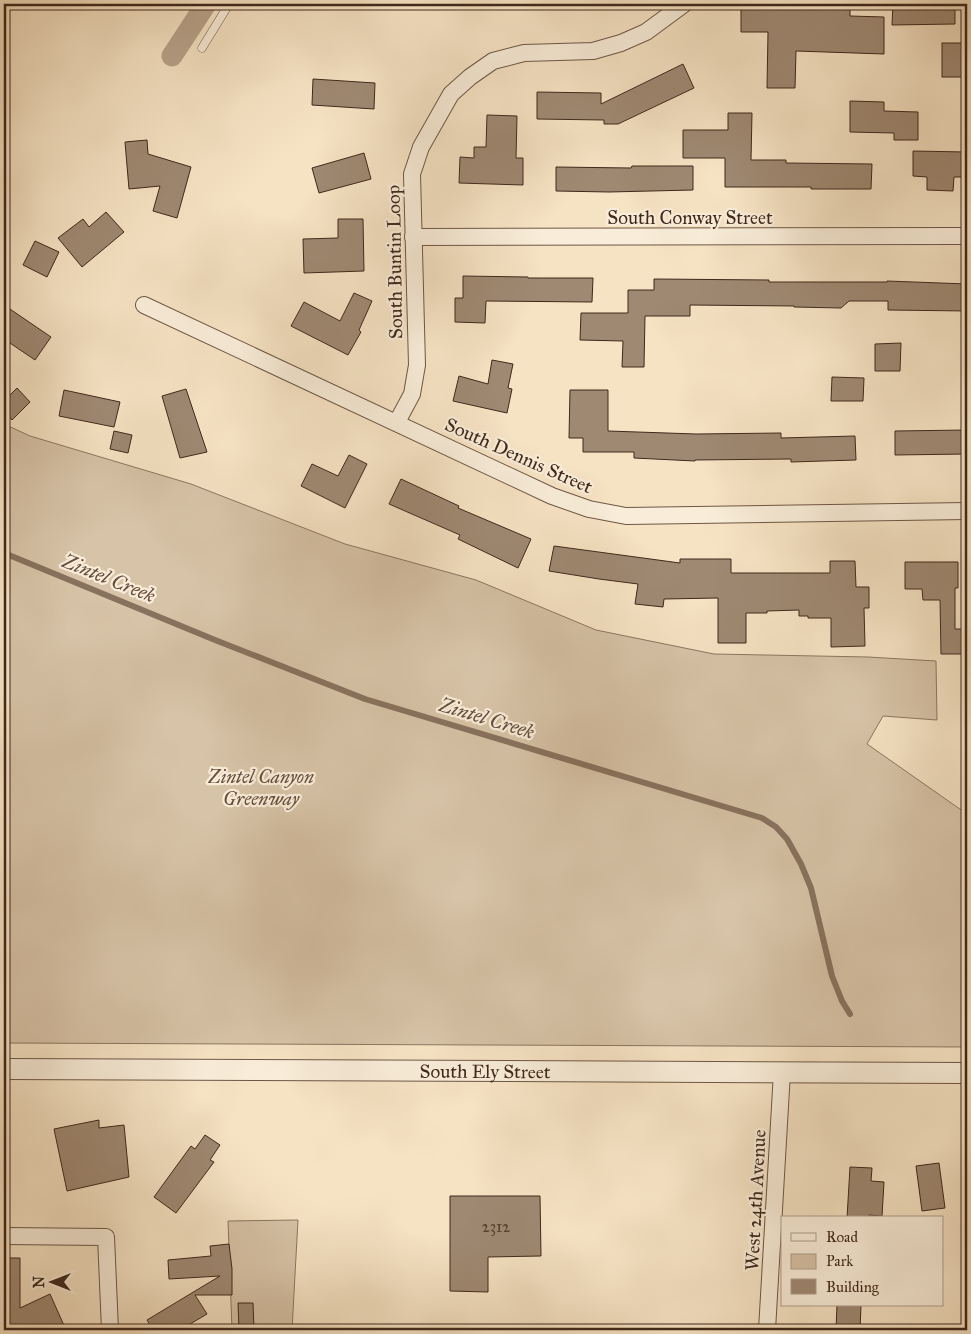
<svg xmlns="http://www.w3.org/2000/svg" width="971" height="1334" viewBox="0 0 971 1334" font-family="'IM FELL Great Primer',serif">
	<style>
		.green { fill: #d7c3a7; stroke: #8c7661 }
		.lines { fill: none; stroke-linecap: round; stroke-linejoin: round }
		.stream { stroke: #88725e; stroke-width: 6 }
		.canal { stroke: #b8a38b; stroke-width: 21 }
		.building { fill: #9f8973; stroke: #40281b }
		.service-casing { stroke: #6e5745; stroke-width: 9 }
		.minor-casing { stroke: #6e5745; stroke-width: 18 }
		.tertiary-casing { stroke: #6e5745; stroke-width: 22 }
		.service { stroke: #f9edd9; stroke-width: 8 }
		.minor { stroke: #f9edd9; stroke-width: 16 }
		.tertiary { stroke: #f9edd9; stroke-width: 20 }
		.labels { text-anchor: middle; stroke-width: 4.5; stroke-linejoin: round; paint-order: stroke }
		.number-label { font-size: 16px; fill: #584031 }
		.street-label { font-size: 19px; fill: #40281b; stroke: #f9edd9 }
		.park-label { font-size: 19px; font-style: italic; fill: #664f3e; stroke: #f9edd9 }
		.water-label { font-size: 20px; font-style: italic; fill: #644d3d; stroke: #f9edd9 }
	</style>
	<rect width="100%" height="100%" fill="#f6e3c4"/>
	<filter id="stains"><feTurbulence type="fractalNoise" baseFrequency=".004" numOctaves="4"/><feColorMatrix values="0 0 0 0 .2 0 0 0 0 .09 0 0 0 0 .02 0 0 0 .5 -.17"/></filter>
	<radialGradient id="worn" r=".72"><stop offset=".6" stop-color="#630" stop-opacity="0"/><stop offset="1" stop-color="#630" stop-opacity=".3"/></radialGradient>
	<g class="green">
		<polygon points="4,424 30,436 191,484 345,544 476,580 596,630 714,654 868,657 936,661 937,720 883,716 867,744 967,814 967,1047 4,1043"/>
		<polygon points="298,1220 292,1330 232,1330 228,1221"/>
	</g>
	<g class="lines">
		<polyline class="stream" points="4,553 215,640 365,699 762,818 776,827 787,839 801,864 811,888 832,976 842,1001 850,1014"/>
		<polyline class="canal" points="172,56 206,4"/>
	</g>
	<g class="building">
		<polygon points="757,4 772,4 772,7 824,8 824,4 850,4 850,16 884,17 884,54 796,51 795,88 767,88 768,32 741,32 741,7 757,7"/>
		<polygon points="893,4 955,4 955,24 892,25"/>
		<rect x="942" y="43" width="24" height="34"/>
		<polygon points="683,64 694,88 618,124 604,124 604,120 537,119 537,92 601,93 601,104"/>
		<polygon points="313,79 375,83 374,109 312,105"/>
		<polygon points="850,101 884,102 884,111 918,112 918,140 894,140 894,133 850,132"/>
		<polygon points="728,113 752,113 751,160 786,160 786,163 872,164 871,189 811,189 811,187 725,187 725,158 683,158 683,130 728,130"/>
		<polygon points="487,115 517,116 516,158 523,158 523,185 459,183 460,157 474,158 474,147 486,147"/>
		<polygon points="147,140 148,154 191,167 177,218 153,211 160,186 129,189 125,142"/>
		<polygon points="913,151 966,152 965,177 954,177 953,191 927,190 927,177 913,176"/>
		<polygon points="364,153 371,179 319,193 312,168"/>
		<polygon points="632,166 693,166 693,190 609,192 556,191 556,167 631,168"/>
		<polygon points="106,212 124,232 82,267 58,238 83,219 89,227"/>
		<polygon points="338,219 363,219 364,271 304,273 303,239 338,238"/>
		<polygon points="35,241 59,252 47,277 23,265"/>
		<polygon points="463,276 528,277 528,278 593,278 592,302 486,301 485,323 455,322 455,298 463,298"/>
		<polygon points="654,279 769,280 769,282 887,282 887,281 967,284 967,311 888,310 888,301 849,301 841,308 794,307 794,306 690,305 690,316 645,316 644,367 622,367 623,341 580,340 581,313 628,313 628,290 654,290"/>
		<polygon points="354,293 372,301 359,330 361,332 348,355 291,326 304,302 340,321"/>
		<polygon points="4,305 51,337 35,360 4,339"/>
		<polygon points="901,343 900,371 875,371 875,344"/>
		<polygon points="492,360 513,364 508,388 512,389 507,413 453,401 459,376 488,384"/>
		<polygon points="832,377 864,378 863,401 831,401"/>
		<polygon points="17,388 30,402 12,420 4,411 4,401"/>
		<polygon points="186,389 207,452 180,458 162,396"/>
		<polygon points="64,390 120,402 114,427 59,416"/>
		<polygon points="570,390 608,390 608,431 696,434 781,433 781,438 855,436 856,460 791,462 791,459 695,460 695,461 634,458 634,452 583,452 583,438 569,438"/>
		<polygon points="967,430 967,454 895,455 895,431"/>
		<polygon points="114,431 132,435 128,453 110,449"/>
		<polygon points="349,455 367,464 345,508 301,486 312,464 338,476"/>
		<polygon points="401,479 459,506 458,508 531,539 518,568 458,539 460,535 389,504"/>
		<polygon points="554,546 680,563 680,559 731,559 731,573 830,573 830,561 855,561 856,587 869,587 869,608 864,608 865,646 831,647 831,618 808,618 808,616 799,616 799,610 767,611 767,613 746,613 746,643 718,643 718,598 664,599 663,607 635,604 638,584 599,579 549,571"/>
		<polygon points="905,562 958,562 958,588 955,588 955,629 967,629 967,654 941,654 940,600 923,600 922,589 905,589"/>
		<polygon points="99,1120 99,1128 124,1125 129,1177 67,1191 54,1129"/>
		<polygon points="205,1135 220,1145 210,1160 214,1162 176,1213 154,1197 191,1146 195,1149"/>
		<polygon points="939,1163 945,1208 922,1211 916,1166"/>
		<polygon points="850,1167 872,1168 871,1181 884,1182 882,1216 869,1215 869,1218 847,1218"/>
		<polygon points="450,1196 540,1196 541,1256 488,1257 488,1292 450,1291"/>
		<polygon points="229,1244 232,1269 232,1295 195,1295 207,1314 180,1330 153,1330 147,1320 220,1276 169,1279 168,1260 211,1256 210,1246"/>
		<polygon points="4,1258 20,1258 20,1308 50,1294 66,1330 4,1330"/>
		<polygon points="238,1303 253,1303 254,1330 239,1330"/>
		<polygon points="837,1305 861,1305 860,1330 836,1330"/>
	</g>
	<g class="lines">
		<defs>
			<polyline id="service" points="202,48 229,4"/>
			<g id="minor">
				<polyline points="413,237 967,236"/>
				<polyline points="144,305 552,496 589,509 626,516 967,511"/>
				<polyline points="397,422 412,394 417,365 412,174 421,147 451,94 470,77 493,61 524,53 593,51 621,43 646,32 684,4"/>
				<polyline points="4,1236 106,1237 110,1330"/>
				<polyline points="767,1330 782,1072"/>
			</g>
			<g id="tertiary">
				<path id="s1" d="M 4,1069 L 967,1073"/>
			</g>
		</defs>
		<use href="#service" class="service-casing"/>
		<use href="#minor" class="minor-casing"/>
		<use href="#tertiary" class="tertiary-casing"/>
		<use href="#service" class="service"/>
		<use href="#minor" class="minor"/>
		<use href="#tertiary" class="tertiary"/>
	</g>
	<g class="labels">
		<g class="number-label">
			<text x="496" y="1232">2312</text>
		</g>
		<g class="street-label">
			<text x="690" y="224">South Conway Street</text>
			<text transform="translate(394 262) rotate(-91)" y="7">South Buntin Loop</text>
			<text transform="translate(519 455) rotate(24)" y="7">South Dennis Street</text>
			<text dy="7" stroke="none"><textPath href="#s1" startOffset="481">South Ely Street</textPath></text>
			<text transform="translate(755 1200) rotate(-87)" y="7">West 24th Avenue</text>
		</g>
		<g class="park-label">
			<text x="261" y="783">Zintel Canyon<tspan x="261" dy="22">Greenway</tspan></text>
		</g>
		<g class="water-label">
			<text transform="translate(109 578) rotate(22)" y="7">Zintel Creek</text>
			<text transform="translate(487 718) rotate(17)" y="7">Zintel Creek</text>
		</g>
	</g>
	<rect width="971" height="1334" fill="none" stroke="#f6e3c4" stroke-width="20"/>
	<rect x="5" y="5" width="961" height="1324" fill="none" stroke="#40281b" stroke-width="2.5"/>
	<rect x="10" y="10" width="951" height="1314" fill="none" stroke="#40281b"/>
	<rect x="781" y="1216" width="162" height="90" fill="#f9edd9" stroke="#af9e8d"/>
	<rect x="791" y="1233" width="25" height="8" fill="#f9edd9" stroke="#af9e8d"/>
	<text x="826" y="1242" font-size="15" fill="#40281b">Road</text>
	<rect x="791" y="1254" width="25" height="15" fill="#d7c3a7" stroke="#af9e8d"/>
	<text x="826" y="1266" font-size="15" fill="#40281b">Park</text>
	<rect x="791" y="1279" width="25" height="15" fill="#9f8973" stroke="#af9e8d"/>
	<text x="826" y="1292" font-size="15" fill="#40281b">Building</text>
	<g transform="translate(52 1282) rotate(270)" stroke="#f9edd9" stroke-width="4" paint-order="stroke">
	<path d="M0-4L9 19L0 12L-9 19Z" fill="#40281b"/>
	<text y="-8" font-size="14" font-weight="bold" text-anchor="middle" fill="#40281b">N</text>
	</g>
	<rect width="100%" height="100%" filter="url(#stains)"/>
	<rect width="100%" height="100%" fill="url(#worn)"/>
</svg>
